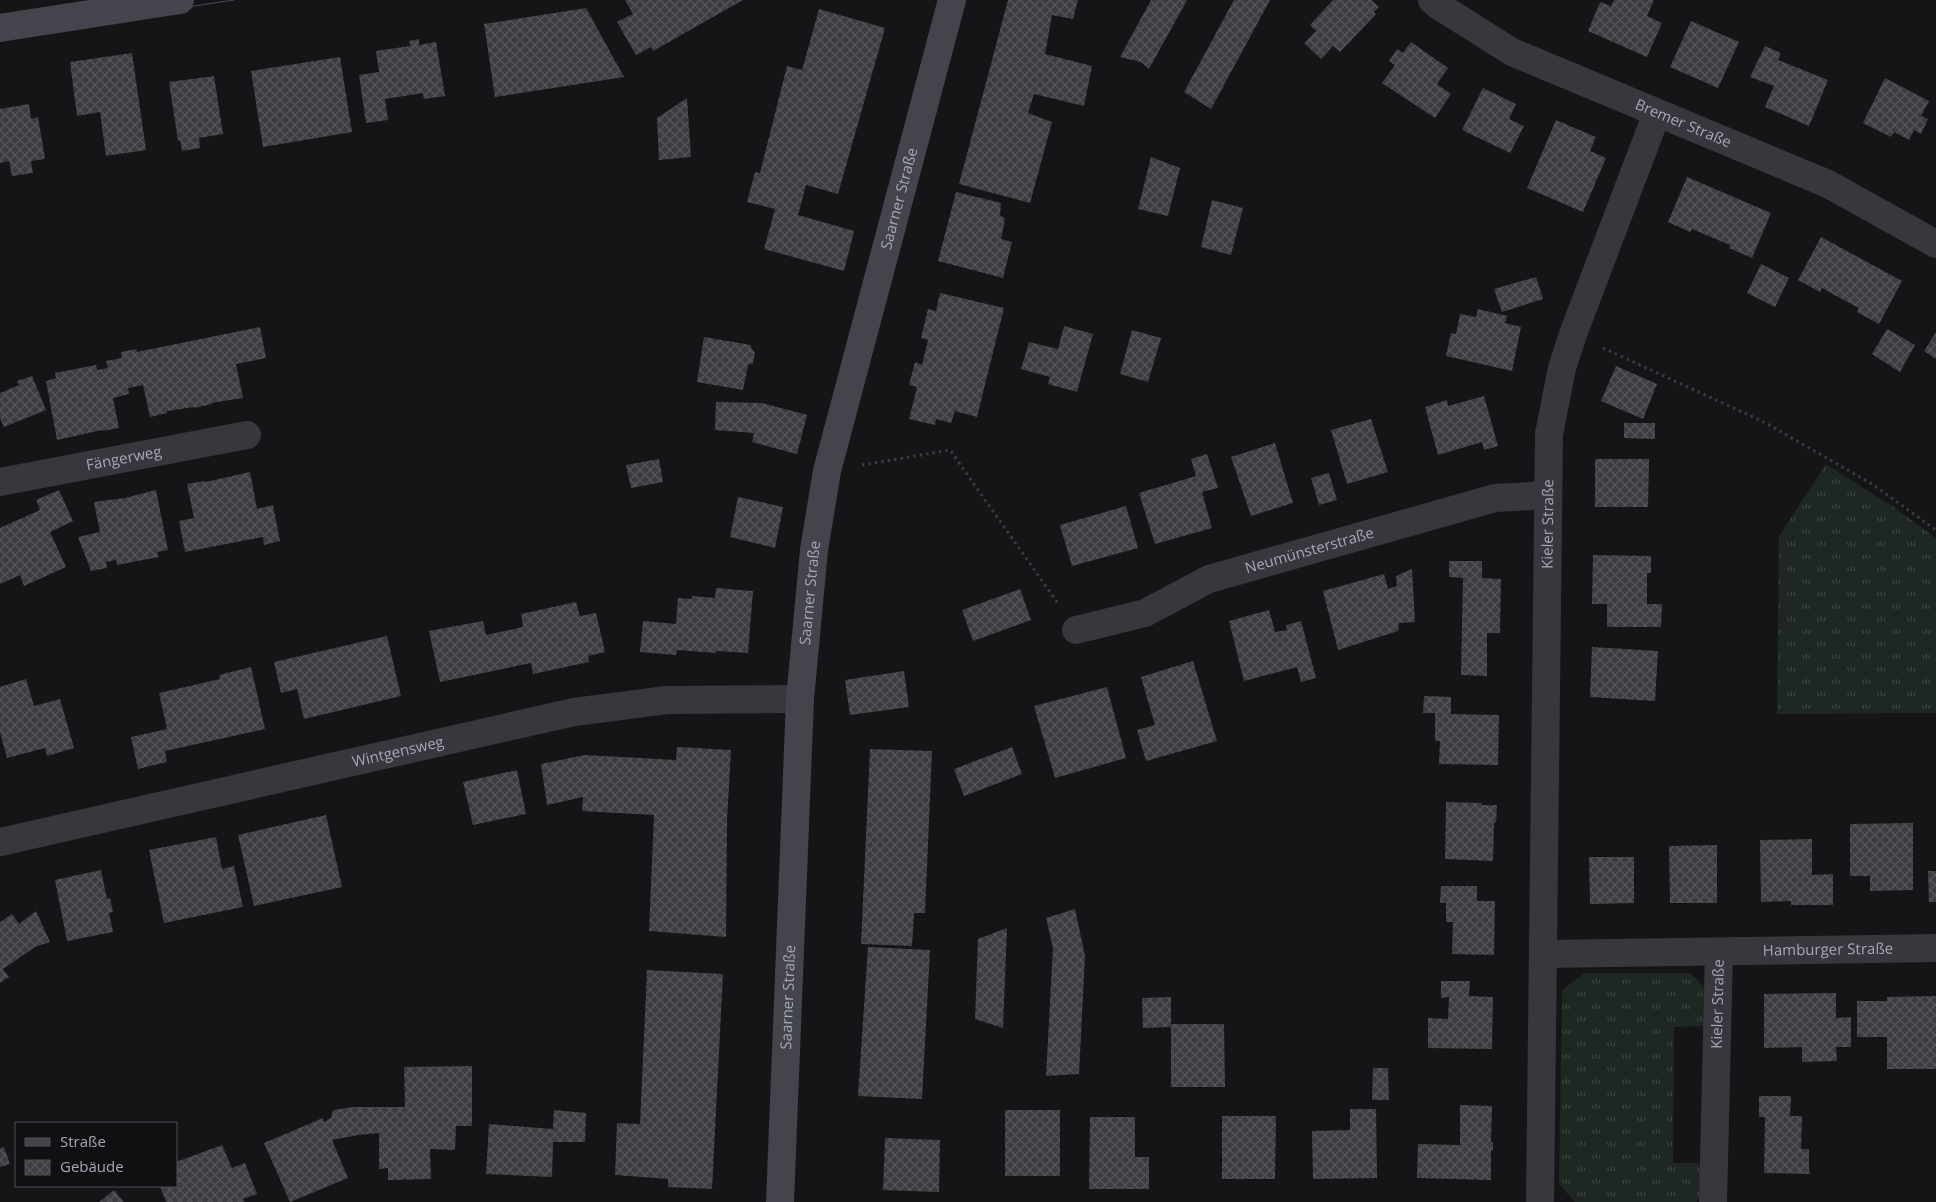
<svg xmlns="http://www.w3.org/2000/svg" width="1936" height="1202" viewBox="0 0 1936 1202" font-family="'Open Sans',sans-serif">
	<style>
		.grass { fill: url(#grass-tufts) }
		.building { fill: url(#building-cross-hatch) }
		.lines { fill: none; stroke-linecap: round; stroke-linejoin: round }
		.path { stroke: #3b3c43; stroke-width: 3; stroke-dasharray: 2.5 4; stroke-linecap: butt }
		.minor { stroke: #38373e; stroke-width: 28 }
		.secondary { stroke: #43444c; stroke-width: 28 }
		.tram { stroke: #4a4a53; stroke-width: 1 }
		.labels { text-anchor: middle; stroke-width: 5; stroke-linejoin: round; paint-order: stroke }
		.street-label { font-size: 15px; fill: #a6a7b8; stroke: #101012 }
	</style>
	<defs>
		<pattern id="grass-tufts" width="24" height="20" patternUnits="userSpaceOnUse" patternTransform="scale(1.25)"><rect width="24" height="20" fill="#1e2721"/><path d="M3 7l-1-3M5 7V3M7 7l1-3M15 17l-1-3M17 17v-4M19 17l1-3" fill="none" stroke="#3c443f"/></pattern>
		<pattern id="building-cross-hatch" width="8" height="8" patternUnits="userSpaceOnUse" patternTransform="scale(1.25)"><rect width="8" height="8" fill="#3c3c42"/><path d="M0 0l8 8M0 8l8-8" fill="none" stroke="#55555b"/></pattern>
	</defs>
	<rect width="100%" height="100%" fill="#151517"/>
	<g class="grass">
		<polygon points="1826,464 1895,508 1936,538 1936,713 1777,714 1779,536"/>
		<polygon points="1585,973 1690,973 1709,992 1704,1026 1674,1027 1673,1163 1703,1163 1699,1199 1696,1202 1575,1202 1559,1184 1562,990"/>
	</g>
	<g class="building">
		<polygon points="625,0 743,0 653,51 651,47 636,55 617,22 633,14"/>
		<polygon points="1008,0 1078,0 1073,19 1052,15 1045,54 1092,66 1084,106 1034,94 1028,113 1052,122 1030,203 959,184"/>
		<polygon points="1151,0 1187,0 1149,69 1141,62 1120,57"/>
		<polygon points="1234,0 1270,0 1211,109 1184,92"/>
		<polygon points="1333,0 1371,0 1379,7 1374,12 1376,14 1340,52 1333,46 1321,59 1304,43 1316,31 1310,25"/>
		<polygon points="1614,0 1654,0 1647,16 1662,23 1647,57 1588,31 1600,2 1611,6"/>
		<polygon points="586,8 624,77 495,97 484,24"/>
		<polygon points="819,9 885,28 838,194 806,185 798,215 854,231 844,271 764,249 775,209 747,202 755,172 760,173 787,66 802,70"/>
		<polygon points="1691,21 1739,42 1718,88 1670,67"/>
		<polygon points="419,39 419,45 436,42 445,96 424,99 423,93 385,99 388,120 366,123 359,75 379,72 376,51 410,46 409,41"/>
		<polygon points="1411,42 1448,68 1437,84 1451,94 1435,118 1382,83 1395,65 1389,61 1397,49 1403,53"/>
		<polygon points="1765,46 1781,53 1778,60 1828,80 1809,126 1765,107 1774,86 1750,77"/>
		<polygon points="132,53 146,150 106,156 100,112 77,116 70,62"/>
		<polygon points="340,57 352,132 263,147 251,71"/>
		<polygon points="214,76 223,134 199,138 200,148 182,151 180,140 178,141 169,82"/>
		<polygon points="1885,78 1929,101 1921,116 1928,119 1921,134 1914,130 1909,140 1894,132 1891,137 1863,123"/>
		<polygon points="1483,88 1516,104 1509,119 1524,126 1510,153 1462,130"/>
		<polygon points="687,98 691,157 659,160 657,118"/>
		<polygon points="29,104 31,119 38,117 45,159 31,161 33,173 12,176 9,161 0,163 0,109"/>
		<polygon points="1556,120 1596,137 1590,151 1606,158 1583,212 1527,188"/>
		<polygon points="1151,157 1180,168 1168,216 1138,209"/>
		<polygon points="1687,177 1771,213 1752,258 1729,248 1730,245 1692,229 1690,232 1668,222"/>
		<polygon points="956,192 1001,203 1000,215 1005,219 1001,239 1012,242 1003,278 938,261"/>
		<polygon points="1212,200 1243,208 1231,255 1201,247"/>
		<polygon points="1821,237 1902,281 1879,324 1857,312 1859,308 1840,298 1822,288 1820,292 1798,280"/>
		<polygon points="1761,264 1789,278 1775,307 1747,293"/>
		<polygon points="1536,277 1543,299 1502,312 1494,289"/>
		<polygon points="940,293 1004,308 977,417 955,411 951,423 936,419 935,425 909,419 917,387 909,385 915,362 922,365 928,340 921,338 928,309 936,311"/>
		<polygon points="1478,309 1507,316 1505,323 1521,327 1512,371 1446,356 1451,333 1456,334 1460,314 1476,317"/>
		<polygon points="1064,326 1093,334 1077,392 1048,384 1050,377 1021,369 1029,342 1058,349"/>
		<polygon points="260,327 266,358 236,364 243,398 211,403 212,404 194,408 194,407 167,411 167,413 150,417 143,385 128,388 129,394 113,398 119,428 102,431 102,430 57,440 46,381 56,378 55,373 96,365 97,370 108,368 106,361 122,358 121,352 136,349 137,352"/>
		<polygon points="1887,329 1915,345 1900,372 1872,354"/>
		<polygon points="1132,330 1161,338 1148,382 1120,374"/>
		<polygon points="1936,332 1936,359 1924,351"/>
		<polygon points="704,337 751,345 751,348 755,352 753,363 748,365 743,390 697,382"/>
		<polygon points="1616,366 1657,384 1643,419 1601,401"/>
		<polygon points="32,376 46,410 4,427 0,418 0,393 19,385 17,381"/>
		<polygon points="1484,396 1498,446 1484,450 1482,442 1438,455 1425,407 1447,400 1448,406"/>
		<polygon points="716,402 762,403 807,415 797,454 752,442 754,433 715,430"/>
		<polygon points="1371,419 1388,472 1347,484 1331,430"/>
		<polygon points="1624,423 1655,423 1655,439 1624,438"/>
		<polygon points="1275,443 1293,503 1251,516 1231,457"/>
		<polygon points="1207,454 1218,488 1202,492 1212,528 1155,544 1139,493 1196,476 1191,459"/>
		<polygon points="659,459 663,482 631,488 626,465"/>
		<polygon points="1595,459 1649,459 1648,507 1595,507"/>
		<polygon points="250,472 257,509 273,505 280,541 264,545 263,537 185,552 179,521 194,518 187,484 205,481 206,482"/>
		<polygon points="1329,473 1337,500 1319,505 1311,478"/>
		<polygon points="59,490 73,521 50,532 66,567 24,586 20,575 0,584 0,528 40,510 36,500"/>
		<polygon points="156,490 168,550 157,552 159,557 117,565 116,560 106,562 107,568 91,571 78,537 100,532 94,502 125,498"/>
		<polygon points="738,497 783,507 775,548 730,537"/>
		<polygon points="1126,506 1138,548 1072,566 1060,525"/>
		<polygon points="1593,555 1651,556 1651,573 1647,573 1647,604 1662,604 1661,627 1607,627 1607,604 1592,604"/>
		<polygon points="1449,561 1482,561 1482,578 1501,579 1500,633 1487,633 1487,676 1461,675 1463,578 1449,577"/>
		<polygon points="1412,569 1415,622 1399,623 1398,631 1338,650 1323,591 1384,574 1388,589 1397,586 1396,576"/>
		<polygon points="716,588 753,591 748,653 717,651 716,653 677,650 676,655 640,652 643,621 676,624 678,598 692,599 692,596 715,598"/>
		<polygon points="1020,589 1031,620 973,641 962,610"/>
		<polygon points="576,602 580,616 596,613 605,652 588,656 589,662 533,674 531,663 440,682 429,631 483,621 486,635 523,627 521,614"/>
		<polygon points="1269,610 1275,632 1287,630 1286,625 1301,621 1316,678 1301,682 1297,667 1244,681 1229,621"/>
		<polygon points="387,636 401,696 304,719 297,689 281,693 274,662"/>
		<polygon points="1592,647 1658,651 1655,701 1590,697"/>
		<polygon points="1193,661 1217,741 1146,761 1137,730 1155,725 1141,677"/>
		<polygon points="251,667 265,729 165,751 167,762 138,769 131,737 167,729 159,693 220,679 219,675"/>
		<polygon points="904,671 909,707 850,715 845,680"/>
		<polygon points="26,679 34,706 60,699 74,748 47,756 45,748 7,758 0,732 0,687"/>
		<polygon points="1107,687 1126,758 1055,778 1034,706"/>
		<polygon points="1424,696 1451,697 1451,714 1499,715 1498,765 1439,764 1440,741 1435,741 1435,713 1423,713"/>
		<polygon points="677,747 731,750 727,820 726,937 649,931 654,815 582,811 583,797 547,805 541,764 585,755 676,760"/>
		<polygon points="1012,747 1022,774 964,796 954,769"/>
		<polygon points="870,749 932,751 925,913 914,913 912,946 861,944"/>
		<polygon points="517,770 526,814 473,825 463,782"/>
		<polygon points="1446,802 1482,803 1482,805 1497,805 1496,823 1494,822 1493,861 1445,859"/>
		<polygon points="326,815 342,887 254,906 238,835"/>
		<polygon points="1913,823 1913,890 1870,891 1870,876 1850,876 1850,824"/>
		<polygon points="216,837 222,869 234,866 243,907 164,923 149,850"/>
		<polygon points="1812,839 1812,875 1833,874 1833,905 1791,905 1791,901 1761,902 1760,840"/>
		<polygon points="1717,845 1717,903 1670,903 1669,846"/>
		<polygon points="1589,857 1634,857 1634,903 1590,904"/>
		<polygon points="101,870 107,899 110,898 113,912 109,913 113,932 67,941 55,880"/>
		<polygon points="1928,871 1936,871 1936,902 1929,902"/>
		<polygon points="1441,886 1477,886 1477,901 1495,901 1494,955 1452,954 1453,922 1446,922 1446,903 1440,903"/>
		<polygon points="1075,909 1085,956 1079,1074 1046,1076 1053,948 1046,918"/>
		<polygon points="36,911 50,942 35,947 3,969 9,977 0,983 0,922 12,914 19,924"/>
		<polygon points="1007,928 1003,1028 975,1019 978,939"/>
		<polygon points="868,947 930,950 922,1099 858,1096"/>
		<polygon points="647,970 723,974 712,1189 668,1187 668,1179 615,1175 617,1123 640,1124"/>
		<polygon points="1441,981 1470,981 1469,996 1493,997 1492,1049 1428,1048 1428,1018 1448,1019 1449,997 1441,998"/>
		<polygon points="1836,993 1836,1018 1851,1017 1851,1047 1836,1047 1837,1061 1802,1062 1802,1047 1764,1048 1764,994"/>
		<polygon points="1936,996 1936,1069 1887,1069 1887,1037 1857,1037 1857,1001 1887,1001 1887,997"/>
		<polygon points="1171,997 1171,1024 1224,1024 1225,1087 1171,1087 1171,1027 1143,1028 1142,998"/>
		<polygon points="472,1066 472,1126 456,1126 455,1150 430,1149 431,1179 388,1180 388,1168 379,1169 379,1133 358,1135 332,1140 348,1178 290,1202 264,1143 323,1118 324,1122 331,1118 333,1110 353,1107 405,1107 404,1067"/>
		<polygon points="1373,1068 1388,1068 1389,1100 1372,1100"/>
		<polygon points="1759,1096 1791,1096 1790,1116 1802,1116 1801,1149 1809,1149 1809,1172 1811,1174 1764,1173 1765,1117 1759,1117"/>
		<polygon points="1460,1105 1492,1106 1491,1142 1493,1142 1493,1151 1491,1150 1491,1180 1417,1178 1418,1144 1460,1145"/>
		<polygon points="1350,1109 1376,1109 1377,1178 1313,1179 1312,1131 1350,1130"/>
		<polygon points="554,1110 586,1113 585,1142 553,1142 552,1177 486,1174 489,1124 553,1129"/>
		<rect x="1005" y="1110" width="55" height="66"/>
		<polygon points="1222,1116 1276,1116 1275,1179 1222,1179"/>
		<polygon points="1090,1117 1135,1117 1135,1157 1149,1157 1149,1189 1089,1189"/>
		<polygon points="885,1138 940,1140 939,1192 883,1190"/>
		<polygon points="222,1145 232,1168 245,1163 257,1194 243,1199 245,1202 166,1202 160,1186 176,1186 176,1162"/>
		<polygon points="4,1147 10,1164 0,1167 0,1149"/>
		<polygon points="114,1190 124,1202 99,1202"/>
	</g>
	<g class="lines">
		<g class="path">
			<polyline points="1603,348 1764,422 1872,484 1936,530"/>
			<polyline points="862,465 950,450 1059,605"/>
		</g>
		<g class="minor">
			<path id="s1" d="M 1432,0 L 1439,6 L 1512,52 L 1828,184 L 1936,244"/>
			<path id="s2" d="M 0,482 L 247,435"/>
			<path id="s3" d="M 1076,630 L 1145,613 L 1209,579 L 1495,498 L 1548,495"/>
			<path id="s4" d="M 0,842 L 574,712 L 667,700 L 800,699"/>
			<path id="s5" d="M 1544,954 L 1936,948"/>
			<path id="s6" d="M 1540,1202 L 1549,434 L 1562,368 L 1573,334 L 1657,113"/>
			<path id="s7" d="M 1713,1202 L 1719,952"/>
		</g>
		<g class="secondary">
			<polyline points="0,28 180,0"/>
			<path id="s8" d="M 780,1202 L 800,699 L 814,550 L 827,471 L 952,0"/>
		</g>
		<g class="tram">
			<polyline points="0,20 129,0"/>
			<polyline points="0,35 234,0"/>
		</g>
	</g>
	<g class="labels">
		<g class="street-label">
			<text dy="5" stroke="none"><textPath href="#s1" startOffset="281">Bremer Straße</textPath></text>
			<text dy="5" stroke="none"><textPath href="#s8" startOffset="1015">Saarner Straße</textPath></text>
			<text dy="5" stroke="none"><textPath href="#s2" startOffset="126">Fängerweg</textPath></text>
			<text dy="5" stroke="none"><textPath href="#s6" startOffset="678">Kieler Straße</textPath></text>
			<text dy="5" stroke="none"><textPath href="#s3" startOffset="248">Neumünsterstraße</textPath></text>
			<text dy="5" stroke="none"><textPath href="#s8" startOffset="610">Saarner Straße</textPath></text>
			<text dy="5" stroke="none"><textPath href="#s4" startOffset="408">Wintgensweg</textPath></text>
			<text dy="5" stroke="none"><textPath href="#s5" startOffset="284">Hamburger Straße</textPath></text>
			<text dy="5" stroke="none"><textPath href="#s8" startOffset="205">Saarner Straße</textPath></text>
			<text dy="5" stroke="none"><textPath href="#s7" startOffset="198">Kieler Straße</textPath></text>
		</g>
	</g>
	<rect x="15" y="1122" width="162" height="65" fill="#101012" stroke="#4c4c54"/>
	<rect x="25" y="1138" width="25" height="8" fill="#43444c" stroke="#4c4c54"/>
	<text x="60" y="1147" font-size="15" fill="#a6a7b8">Straße</text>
	<rect x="25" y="1160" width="25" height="15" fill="url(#building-cross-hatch)" stroke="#4c4c54"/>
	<text x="60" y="1172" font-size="15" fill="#a6a7b8">Gebäude</text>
</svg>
